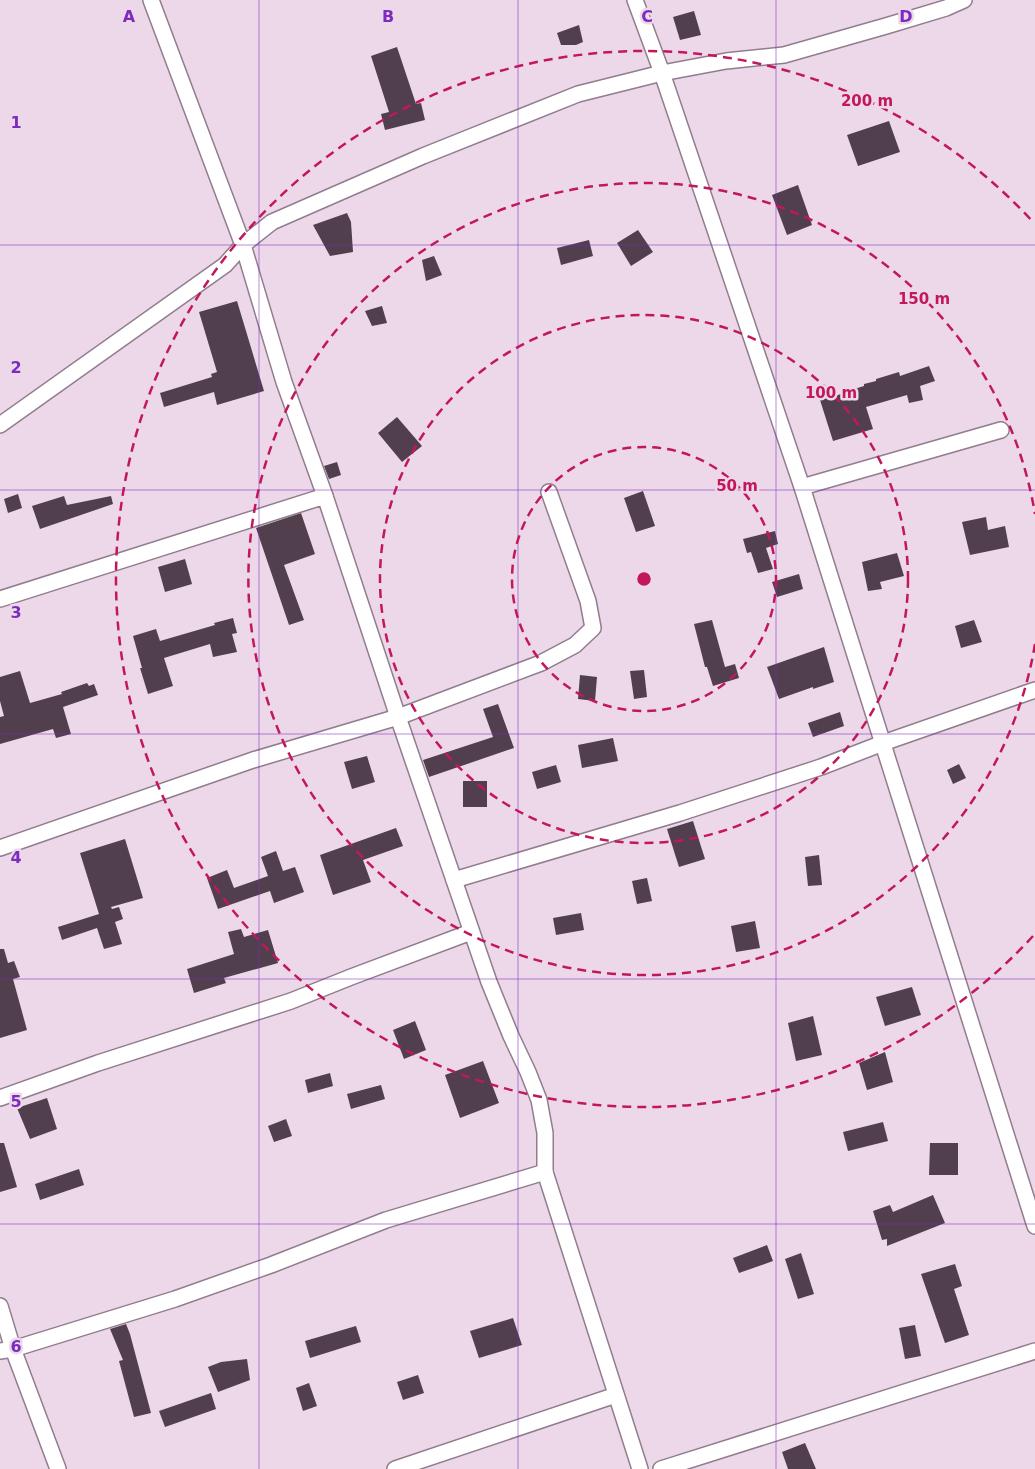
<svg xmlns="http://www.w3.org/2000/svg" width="1035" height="1469" viewBox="0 0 1035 1469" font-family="'DejaVu Sans',sans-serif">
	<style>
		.building { fill: #513f4e }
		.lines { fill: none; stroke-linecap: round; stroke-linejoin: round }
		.minor-casing { stroke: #907d8d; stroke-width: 18 }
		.minor { stroke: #fff; stroke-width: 15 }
		.grid { fill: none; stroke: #7b2cbf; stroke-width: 1; stroke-opacity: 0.55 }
		.ring { fill: none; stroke: #c2185b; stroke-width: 2.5; stroke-dasharray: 9 6 }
		.grid-label { font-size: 16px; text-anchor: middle; font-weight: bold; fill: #7b2cbf; stroke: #edd8e9; stroke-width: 5; stroke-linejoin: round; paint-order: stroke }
		.centre { fill: #c2185b; stroke: #edd8e9; stroke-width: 2.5 }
		.ring-label { font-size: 15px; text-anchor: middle; font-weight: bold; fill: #c2185b; stroke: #edd8e9; stroke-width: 5; stroke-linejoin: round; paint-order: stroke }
	</style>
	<rect width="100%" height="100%" fill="#edd8e9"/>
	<g class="building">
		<polygon points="694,11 701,35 680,40 673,17"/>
		<polygon points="579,25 583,42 576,45 561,45 557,33"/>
		<polygon points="397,47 416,104 421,103 425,120 385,130 381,114 389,112 371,56"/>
		<polygon points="889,121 900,152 858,166 847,135"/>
		<polygon points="798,185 812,225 787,235 772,195"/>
		<polygon points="347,213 351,222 353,252 330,256 313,225"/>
		<polygon points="638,230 653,252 631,266 617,243"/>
		<polygon points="589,240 593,256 561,265 557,248"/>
		<polygon points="434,256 442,275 426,281 422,260"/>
		<polygon points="237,301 264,391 217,405 214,392 164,407 160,393 212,377 211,374 217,372 199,312"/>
		<polygon points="382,306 387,323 372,326 365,311"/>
		<polygon points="929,366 935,381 920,386 923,400 909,403 907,395 866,407 873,429 833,441 820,400 852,391 851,390 864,386 864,384 876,381 876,379 899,372 900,376"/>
		<polygon points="397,417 422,446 402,462 378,433"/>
		<polygon points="337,462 341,475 329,479 324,466"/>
		<polygon points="643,491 655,526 636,532 624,498"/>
		<polygon points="18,494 22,508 8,513 4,499"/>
		<polygon points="64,496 67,505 111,496 113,504 40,529 32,506"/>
		<polygon points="301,513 315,554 284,565 304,620 289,625 256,528"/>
		<polygon points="986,517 988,530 1005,526 1009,547 970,555 962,522"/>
		<polygon points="775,531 778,544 766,548 773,569 758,573 751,552 747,553 743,539"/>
		<polygon points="897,553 904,576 880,582 882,589 868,591 862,562"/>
		<polygon points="185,559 192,584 165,592 158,567"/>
		<polygon points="799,574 803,589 777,597 772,582"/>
		<polygon points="233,618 237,633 232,634 237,652 213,657 210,644 164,658 173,686 148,694 140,668 142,668 133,636 156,629 160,641 215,625 214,623"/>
		<polygon points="712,620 725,667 735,664 739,678 713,686 707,667 705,667 694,624"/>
		<polygon points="974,620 982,642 961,648 955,626"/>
		<polygon points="824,647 834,682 813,689 813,687 779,699 767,667"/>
		<polygon points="644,670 647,697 634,699 630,671"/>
		<polygon points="20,671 30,703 62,694 61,692 87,683 89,686 94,684 98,695 63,707 71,734 56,738 53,729 0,744 0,717 4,716 0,701 0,677"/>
		<polygon points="580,675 597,677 595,701 578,699"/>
		<polygon points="498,704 514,748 429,777 423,760 493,737 483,709"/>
		<polygon points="840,712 844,726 813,737 808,723"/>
		<polygon points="613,738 618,761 582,768 578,745"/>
		<polygon points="367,756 375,782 352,789 344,762"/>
		<polygon points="959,764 966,778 953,784 947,770"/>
		<polygon points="556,765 561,782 537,789 532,772"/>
		<rect x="463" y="781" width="24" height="26"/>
		<polygon points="693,821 705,859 679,867 667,829"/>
		<polygon points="396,828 403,846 363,860 371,882 333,895 320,855"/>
		<polygon points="125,839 143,898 111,907 112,909 119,907 123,919 115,922 122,944 104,949 97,928 62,940 58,927 99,914 80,853"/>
		<polygon points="276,851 283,871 295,867 304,892 274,903 270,891 218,909 207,878 227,870 234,888 268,876 261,857"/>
		<polygon points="819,855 822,885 808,886 805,857"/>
		<polygon points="647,878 652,901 637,904 632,881"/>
		<polygon points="581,913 584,930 556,935 553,918"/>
		<polygon points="755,921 760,948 736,952 731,926"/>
		<polygon points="241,929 244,937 268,930 278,963 224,978 226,983 194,993 187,969 234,954 228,932"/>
		<polygon points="0,949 4,949 8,963 14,961 20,977 13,979 27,1030 0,1038"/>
		<polygon points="912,987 921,1015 885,1026 876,997"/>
		<polygon points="813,1016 822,1055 796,1061 788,1023"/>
		<polygon points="415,1021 426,1050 404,1059 393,1030"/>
		<polygon points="885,1052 893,1082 867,1090 859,1063"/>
		<polygon points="483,1061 499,1103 460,1118 445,1075"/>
		<polygon points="330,1073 333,1086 308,1093 305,1080"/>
		<polygon points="381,1085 385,1099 351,1109 347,1094"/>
		<polygon points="47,1098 57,1129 30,1139 17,1108"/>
		<polygon points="286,1119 292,1136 274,1142 268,1126"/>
		<polygon points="883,1122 888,1141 848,1151 843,1132"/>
		<polygon points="0,1143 4,1143 17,1187 0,1192"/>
		<polygon points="930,1143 958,1143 958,1175 929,1175"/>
		<polygon points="79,1169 84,1185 40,1200 35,1184"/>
		<polygon points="933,1195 945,1223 887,1246 887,1239 882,1240 873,1211 890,1205 893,1212"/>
		<polygon points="767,1245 773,1261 739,1273 733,1258"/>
		<polygon points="801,1253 814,1294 798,1299 785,1259"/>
		<polygon points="955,1264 962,1286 954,1289 969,1335 945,1343 921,1274"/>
		<polygon points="513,1318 522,1345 479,1358 470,1331"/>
		<polygon points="126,1324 130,1334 151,1413 134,1417 119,1361 123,1360 110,1329"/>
		<polygon points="915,1325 921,1356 905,1359 899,1328"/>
		<polygon points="356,1326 361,1342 310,1358 305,1341"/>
		<polygon points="247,1359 250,1380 218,1392 208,1367 221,1362"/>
		<polygon points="418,1375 424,1393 403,1400 397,1382"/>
		<polygon points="309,1383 317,1406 303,1411 296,1388"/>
		<polygon points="211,1393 216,1409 165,1427 159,1411"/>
		<polygon points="805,1443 816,1469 788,1469 782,1452"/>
	</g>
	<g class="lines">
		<defs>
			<g id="minor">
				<polyline points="635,0 662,73 802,487 1035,1226"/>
				<polyline points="0,425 225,265 243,245 151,0"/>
				<polyline points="802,487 1001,430"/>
				<polyline points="325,496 284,382 243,245 272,222 423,156 578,94 662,73 726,61 784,55 886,26 946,8 964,0"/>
				<polyline points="0,599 325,496 398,717 489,982 511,1036 528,1072 539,1100 545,1133 545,1172 640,1469"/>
				<polyline points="0,848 253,760 398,717 541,663 575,645 593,628 588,601 549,492"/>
				<polyline points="454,880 680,813 821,767 883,743 1035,690"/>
				<polyline points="0,1098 98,1063 291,1001 351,977 471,932"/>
				<polyline points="0,1306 13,1349 58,1469"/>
				<polyline points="0,1351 13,1349 175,1299 271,1265 386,1220 545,1172"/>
				<polyline points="395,1469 616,1395"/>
				<polyline points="661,1469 1035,1351"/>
			</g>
		</defs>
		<use href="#minor" class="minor-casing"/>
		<use href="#minor" class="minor"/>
	</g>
	<path class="grid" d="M 259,0 L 259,1469M 518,0 L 518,1469M 776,0 L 776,1469M 0,245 L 1035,245M 0,490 L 1035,490M 0,734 L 1035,734M 0,979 L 1035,979M 0,1224 L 1035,1224"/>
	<g class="ring">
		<circle cx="644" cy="579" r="132"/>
		<circle cx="644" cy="579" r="264"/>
		<path d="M1035 644A396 396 0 1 1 1035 514"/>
		<path d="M1033 936A528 528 0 1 1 1033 222"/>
	</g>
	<g class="grid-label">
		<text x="129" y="22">A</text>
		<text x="388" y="22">B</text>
		<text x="647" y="22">C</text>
		<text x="906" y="22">D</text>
		<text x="16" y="128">1</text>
		<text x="16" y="373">2</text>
		<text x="16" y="618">3</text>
		<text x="16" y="863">4</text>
		<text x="16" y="1107">5</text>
		<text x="16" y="1352">6</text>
	</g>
	<circle cx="644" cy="579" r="8" class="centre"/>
	<g class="ring-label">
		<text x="867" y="106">200 m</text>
		<text x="924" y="304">150 m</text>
		<text x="831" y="398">100 m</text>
		<text x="737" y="491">50 m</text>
	</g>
</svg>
